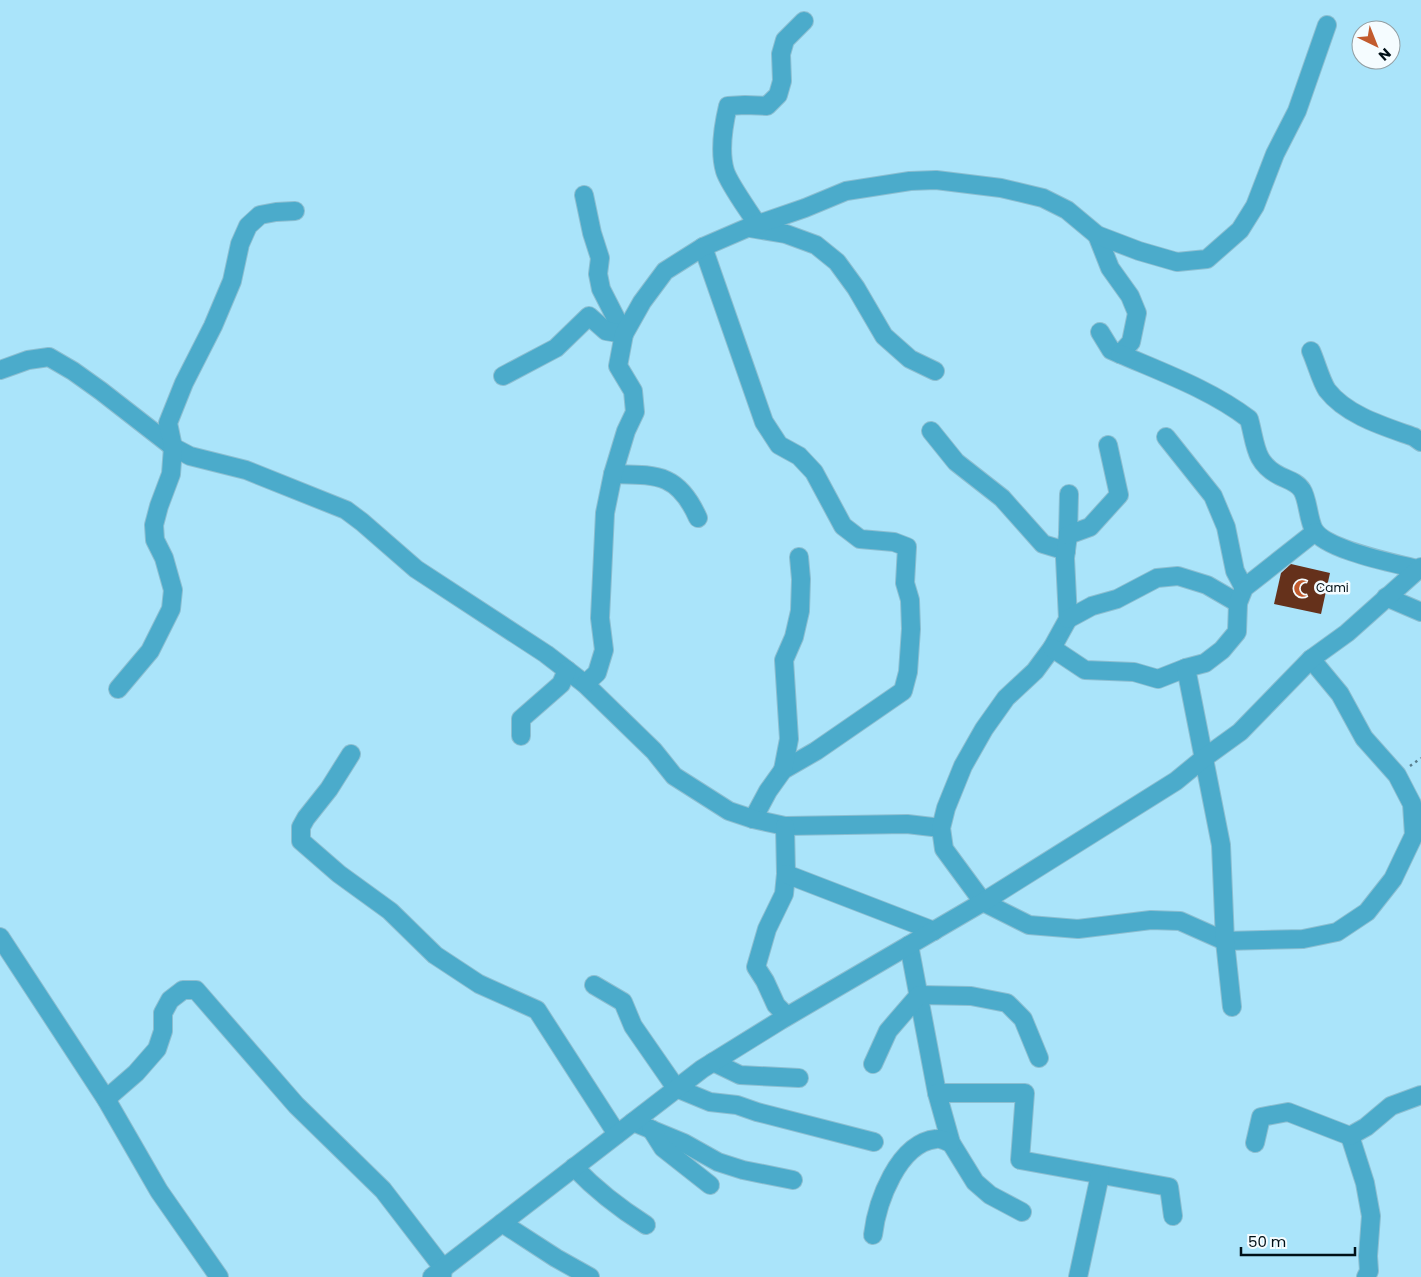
<svg xmlns="http://www.w3.org/2000/svg" width="1421" height="1277" viewBox="0 0 1421 1277" font-family="Poppins,sans-serif">
	<style>
		.building { fill: #65311b }
		.lines { fill: none; stroke-linecap: round; stroke-linejoin: round }
		.minor-casing { stroke: #8bbed1; stroke-width: 20 }
		.path { stroke: #587e8d; stroke-width: 2.5; stroke-dasharray: 2.5 4; stroke-linecap: butt }
		.minor { stroke: #4babcb; stroke-width: 18 }
		.labels { text-anchor: middle; stroke-width: 5; stroke-linejoin: round; paint-order: stroke }
		.poi-label { font-size: 12px; fill: #001017; stroke: #f5fcff; text-anchor: start }
	</style>
	<rect width="100%" height="100%" fill="#aae4fa"/>
	<polygon class="building" points="1291,564 1330,573 1321,614 1274,604 1281,573"/>
	<g class="lines">
		<defs>
			<g id="minor">
				<polyline points="584,195 592,233 600,258 598,274 601,289 624,334"/>
				<path d="M 757,224 C 749,211 729,184 725,171 C 719,151 723,127 728,106 L 745,105 L 767,106 L 778,95 L 782,81 L 781,54 L 785,40 L 804,21"/>
				<polyline points="750,228 786,234 816,245 837,262 856,288 884,336 910,359 935,371"/>
				<polyline points="1097,235 1110,268 1130,296 1137,313 1131,342 1120,354 1111,350 1100,332"/>
				<polyline points="703,247 764,422 779,445 799,456 814,472 843,526 860,539 894,542 907,547 905,583 910,600 911,629 908,672 903,691 816,751 783,770 768,791 753,819"/>
				<path d="M 1311,351 C 1316,362 1321,381 1327,390 C 1347,416 1386,427 1414,437 L 1421,442"/>
				<path d="M 1120,354 C 1164,373 1211,390 1249,419 C 1256,444 1254,463 1280,476 C 1288,480 1297,482 1302,490 C 1308,499 1308,519 1314,530 C 1326,550 1394,563 1417,569"/>
				<polyline points="0,370 28,360 49,357 73,371 101,391 173,447 190,456 246,470 346,510 362,522 416,569 546,654 585,684 654,751 674,776 729,811 753,819 785,826 907,824 941,828"/>
				<polyline points="503,376 556,348 589,316 606,331 624,334"/>
				<polyline points="931,431 956,462 1002,498 1043,544 1066,551"/>
				<polyline points="1166,437 1213,496 1226,527 1235,571 1244,588"/>
				<path d="M 613,474 C 657,475 678,473 698,518"/>
				<polyline points="1069,494 1068,535 1065,558 1068,619 1052,648 1035,671 1006,698 984,729 963,766 946,808 941,828 944,849 983,902 1029,925 1078,929 1151,920 1180,921 1225,941 1303,939 1337,932 1367,912 1393,879 1414,835 1412,804 1397,775 1364,738 1340,694 1311,659"/>
				<polyline points="1068,535 1090,527 1119,495 1108,445"/>
				<polyline points="1386,597 1421,612"/>
				<polyline points="1068,619 1092,606 1117,599 1157,578 1178,576 1207,585 1238,603"/>
				<polyline points="1052,648 1085,670 1134,672 1158,679 1186,668"/>
				<polyline points="585,684 597,673 604,650 600,618 605,513 613,474 626,431 635,412 633,391 618,366 624,334 642,302 665,271 703,247 747,228 805,208 846,191 910,181 936,180 1001,188 1043,198 1067,210 1097,235 1139,251 1177,262 1207,259 1240,230 1255,206 1275,154 1297,111 1327,25"/>
				<polyline points="118,689 150,651 171,609 173,590 164,558 155,540 154,525 159,506 171,474 173,447 168,423 184,383 213,326 232,281 240,244 248,226 260,215 276,212 295,211"/>
				<polyline points="521,736 521,719 561,684 567,670"/>
				<polyline points="351,754 329,789 306,818 301,827 301,841 339,874 390,911 435,955 479,984 537,1010 617,1134"/>
				<polyline points="783,770 789,739 784,660 794,637 800,611 801,579 799,557"/>
				<polyline points="785,826 786,874 784,894 767,929 756,967 765,981 776,1005 787,1016"/>
				<polyline points="786,874 934,931"/>
				<polyline points="0,937 106,1099 159,1191 219,1277"/>
				<polyline points="909,945 937,1093 951,1143 975,1182 990,1195 1022,1212"/>
				<polyline points="594,985 623,1002 633,1026 676,1088 710,1102 737,1105 757,1112 874,1142"/>
				<polyline points="1232,1007 1225,941 1221,845 1186,668 1205,663 1222,650 1237,632 1238,603 1244,588 1315,532"/>
				<polyline points="713,1062 740,1075 799,1078"/>
				<polyline points="873,1064 888,1031 919,995 971,996 1007,1003 1023,1019 1039,1058"/>
				<polyline points="937,1093 1025,1093 1020,1160 1169,1187 1173,1216"/>
				<polyline points="106,1099 136,1073 157,1049 163,1031 163,1013 170,1000 183,990 196,990 296,1105 383,1190 443,1268 442,1277"/>
				<polyline points="633,1122 684,1143 718,1162 743,1170 793,1180"/>
				<polyline points="651,1129 663,1148 710,1185"/>
				<polyline points="1350,1136 1365,1183 1371,1216 1368,1256 1369,1271 1366,1277"/>
				<polyline points="1255,1143 1261,1117 1288,1112 1350,1136 1366,1127 1391,1106 1421,1095"/>
				<path d="M 574,1167 C 596,1190 619,1208 646,1225"/>
				<polyline points="502,1223 556,1258 590,1277"/>
				<path d="M 873,1235 C 877,1202 898,1143 936,1139 C 941,1138 947,1142 951,1143"/>
				<polyline points="432,1277 702,1069 781,1020 983,902 1176,781 1204,758 1240,732 1311,659 1347,633 1421,567"/>
				<polyline points="1078,1277 1100,1175"/>
			</g>
		</defs>
		<use href="#minor" class="minor-casing"/>
		<polyline class="path" points="1410,766 1421,758"/>
		<use href="#minor" class="minor"/>
	</g>
	<defs>
		<symbol id="mosque-bare" viewBox="-9 -9 18 18"><path d="M3.5-4.9A6 6 0 1 0 3.5 4.9A5 5 0 1 1 3.5-4.9Z" fill="#c25b2e" stroke="#f5fcff" stroke-width="2.5" paint-order="stroke"/></symbol>
	</defs>
	<g fill-rule="evenodd">
		<use href="#mosque-bare" x="1290" y="576" width="25" height="25"/>
	</g>
	<g class="labels">
		<g class="poi-label">
			<text x="1316" y="592">Cami</text>
		</g>
	</g>
	<g transform="translate(1376 45) rotate(137)"><circle r="24" fill="#f5fcff" stroke="#939ea2"/>
	<path d="M0-4L9 19L0 12L-9 19Z" fill="#c25b2e"/>
	<text y="-8" font-size="14" font-weight="bold" text-anchor="middle" fill="#001017">N</text>
	</g>
	<path d="M1241 1247v8h114v-8" fill="none" stroke="#001017" stroke-width="2.5"/>
	<text x="1248" y="1247" font-size="15" fill="#001017" stroke="#f5fcff" stroke-width="4" paint-order="stroke">50 m</text>
</svg>
